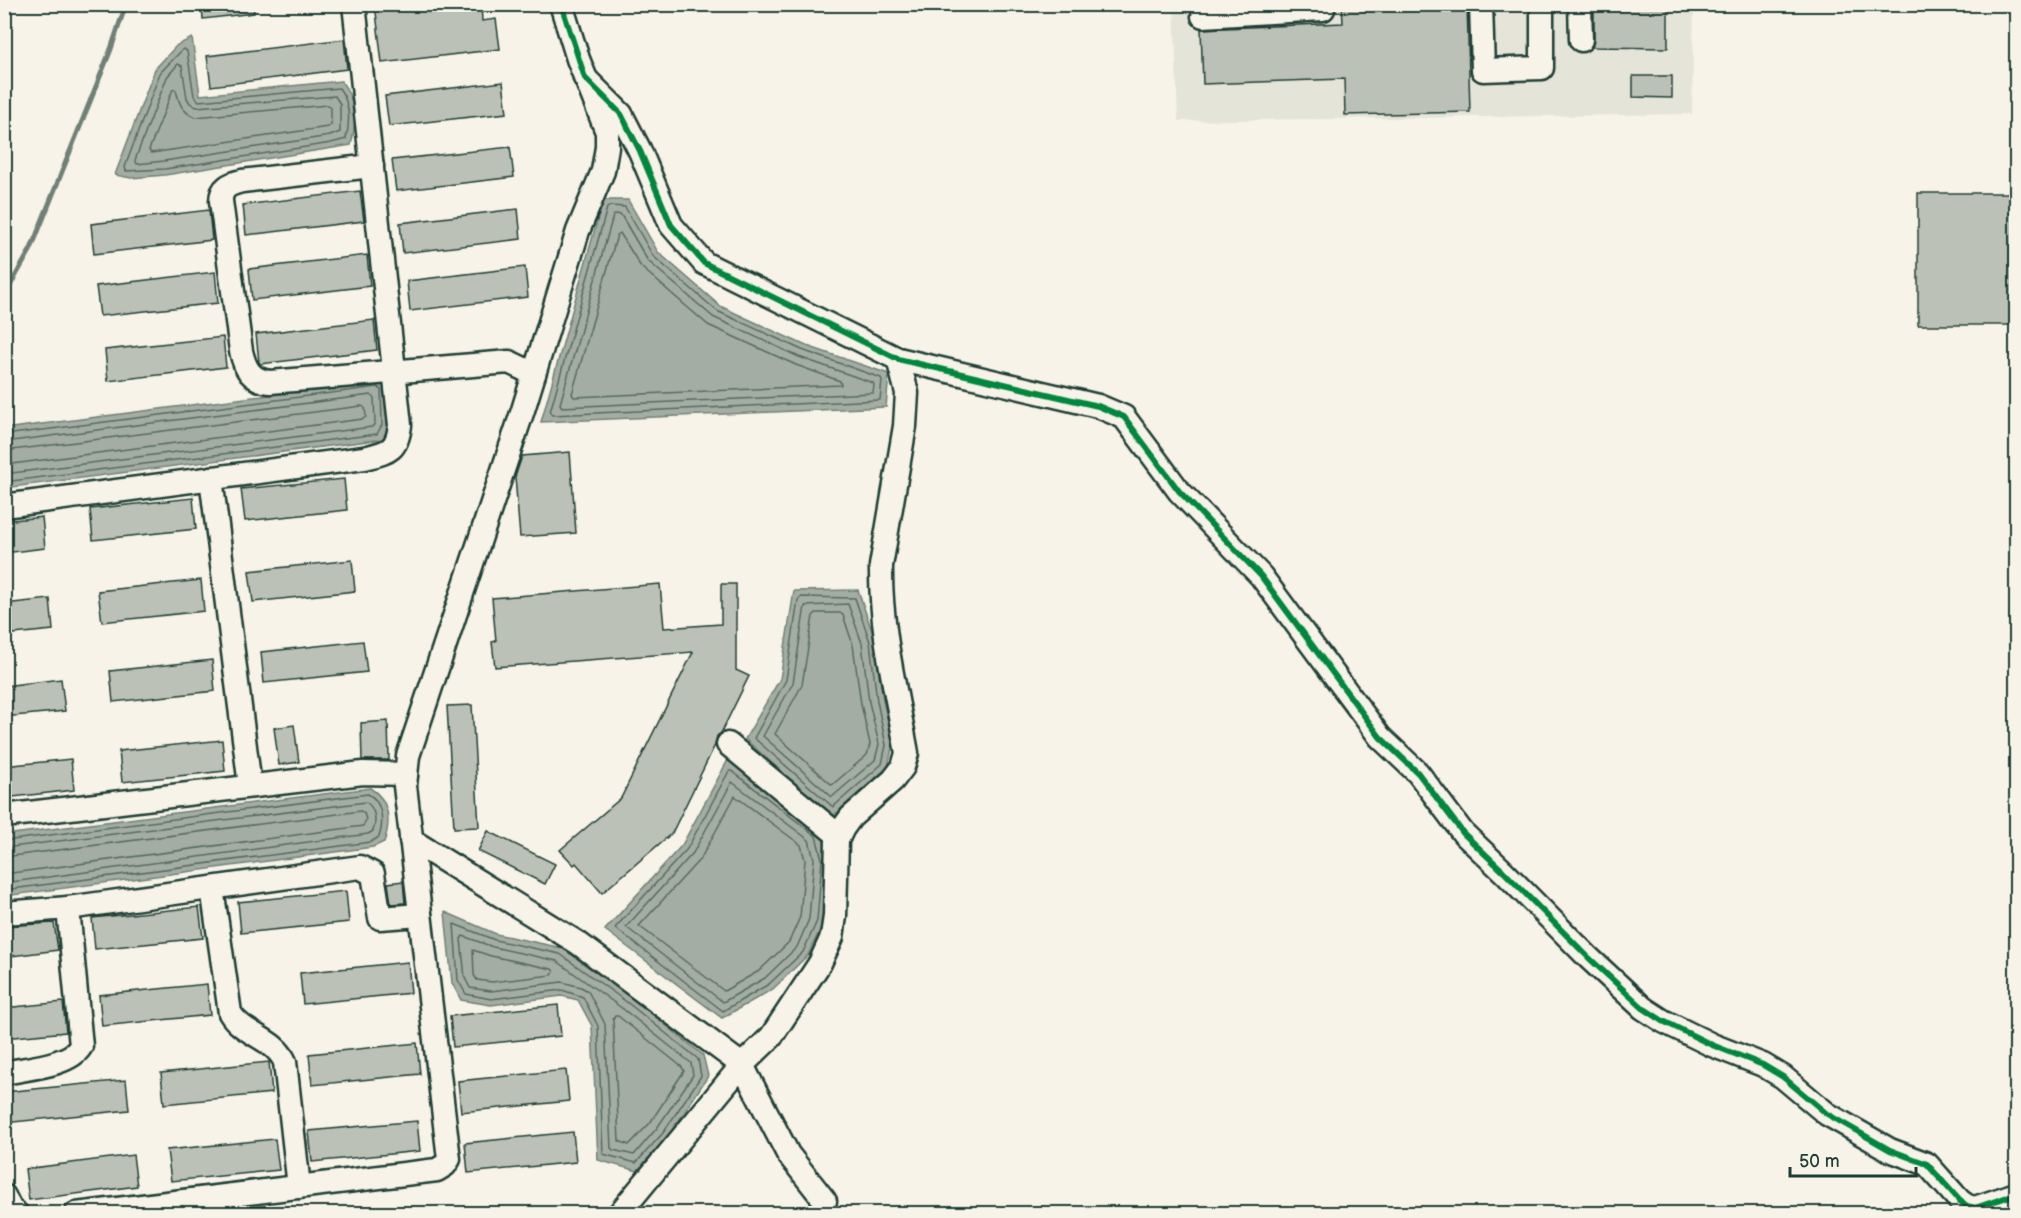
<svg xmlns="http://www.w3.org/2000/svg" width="2021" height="1218" viewBox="0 0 2021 1218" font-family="'Balsamiq Sans',sans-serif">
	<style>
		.built { fill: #e5e4d9 }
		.water { fill: #a4ada3; stroke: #6f8077; stroke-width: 1.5 }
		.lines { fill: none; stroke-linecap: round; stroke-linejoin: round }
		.shore { stroke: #546a60; stroke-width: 1.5 }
		.stream { stroke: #6f8077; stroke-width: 5 }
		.building { fill: #bbc1b6; stroke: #1f3d34; stroke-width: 1.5 }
		.minor-casing { stroke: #1f3d34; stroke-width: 27 }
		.minor { stroke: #f7f3e8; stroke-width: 22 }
		.cycleway-casing { stroke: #f7f3e8; stroke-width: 10 }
		.cycleway { stroke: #00873e; stroke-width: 6 }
	</style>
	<rect width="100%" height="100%" fill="#f7f3e8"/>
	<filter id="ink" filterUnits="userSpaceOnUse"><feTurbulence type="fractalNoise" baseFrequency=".0167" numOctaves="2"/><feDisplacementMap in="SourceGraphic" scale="12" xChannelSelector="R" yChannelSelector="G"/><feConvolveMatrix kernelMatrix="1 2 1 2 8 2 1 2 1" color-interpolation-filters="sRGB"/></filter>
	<g filter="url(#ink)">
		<polygon class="built" points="1174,5 1694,5 1692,114 1178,121"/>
		<g class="water">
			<path d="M 192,38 L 200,95 L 341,81 C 357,101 357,121 351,145 L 165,175 L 131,178 L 115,175 L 155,69 L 177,45 Z"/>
			<polygon points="603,200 628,200 658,252 720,306 804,345 889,374 886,407 541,422"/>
			<polygon points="387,380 388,426 383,439 5,488 4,429"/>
			<polygon points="858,590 875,640 883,700 893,744 888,767 832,817 745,739 780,679 794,591"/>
			<polygon points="728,760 822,833 828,858 823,923 808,955 773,989 722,1018 605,930 682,845"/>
			<path d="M 370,788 C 390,800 391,822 384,842 L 373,847 L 5,896 L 5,835 Z"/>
			<polygon points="445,912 496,934 562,948 632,998 703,1055 708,1076 668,1137 637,1171 598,1160 592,1026 578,1000 562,996 491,1005 461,1000 452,983"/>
		</g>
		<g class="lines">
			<g class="shore">
				<path d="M 183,49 L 187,51 L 194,96 L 199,101 L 339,88 C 350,102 350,122 346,139 L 331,143 L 165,169 L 126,171 L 125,167 L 160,73 Z"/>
				<polygon points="178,64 182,66 187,98 190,103 196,107 335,96 340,104 340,132 330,136 164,161 137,164 135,160 167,77"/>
				<path d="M 173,89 L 176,90 C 179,103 182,112 195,117 L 328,105 L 331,108 L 331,125 L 328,127 L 151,153 L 149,150 Z"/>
				<polygon points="610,206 625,207 653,256 717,311 802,350 881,378 882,380 880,400 552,415 550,412 607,208"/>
				<polygon points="616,214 621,215 648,261 713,317 799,357 873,383 874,385 873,393 562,407 560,404 613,216"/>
				<polygon points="620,233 641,267 708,325 796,365 840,381 841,385 574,397 572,394 617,235"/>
				<polyline points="4,435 378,387 381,390 382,425 377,434 4,482"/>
				<polyline points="4,442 371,395 374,398 375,423 372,427 4,474"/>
				<polyline points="4,451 362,406 365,408 366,417 363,419 4,465"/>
				<polygon points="801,597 855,598 870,642 877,701 886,745 882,764 833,807 754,738 786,680 798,600"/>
				<polygon points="848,604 862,643 869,702 879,744 875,760 832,797 763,736 793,683 805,606"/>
				<polygon points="816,613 840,613 843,615 853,645 861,704 870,744 867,755 832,785 775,734 802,685 813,616"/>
				<polygon points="729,771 732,771 816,836 822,859 817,921 803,952 769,984 723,1011 615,928 687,849"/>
				<polygon points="732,782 809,840 814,859 809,919 797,947 765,978 723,1002 626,927 693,853"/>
				<polygon points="735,796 801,845 805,860 800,917 789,942 759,971 724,991 639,926 701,858"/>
				<path d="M 4,841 L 368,794 C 383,802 384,822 379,837 L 371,842 L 4,890"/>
				<path d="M 4,848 L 366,802 C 375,808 377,821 373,831 L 368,834 L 4,883"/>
				<polyline points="4,857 361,811 364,813 366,820 363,826 4,874"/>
				<polygon points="454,924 495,940 560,954 628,1003 698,1059 701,1076 663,1133 636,1163 603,1154 598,1026 583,997 562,990 491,999 466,994 458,980"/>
				<polygon points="463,936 493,947 557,961 623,1009 691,1063 693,1075 657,1128 634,1155 613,1150 611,1148 605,1024 588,991 581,987 562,982 491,991 470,988 465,978 461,939"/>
				<polygon points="473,950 491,956 552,969 554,972 552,975 492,982 477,980 474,975"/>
				<polygon points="615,1016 618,1016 682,1067 684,1071 650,1123 629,1145 619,1141 613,1019"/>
			</g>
			<polyline class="stream" points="4,296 31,249 111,49 126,4"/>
		</g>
		<g class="building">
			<polygon points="202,4 253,4 254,13 203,19"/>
			<polygon points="375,4 481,4 482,21 496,19 500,49 382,63"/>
			<polygon points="1342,4 1467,4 1470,112 1345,115 1344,79 1203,84 1201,29 1343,23"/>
			<polygon points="1594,4 1668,4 1668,48 1592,47 1594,40"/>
			<polygon points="344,39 347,69 211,86 207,56"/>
			<polygon points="1633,76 1672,76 1672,98 1633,97"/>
			<polygon points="503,82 507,113 389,126 385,96"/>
			<polygon points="510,147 514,177 396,191 392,160"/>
			<polygon points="360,191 364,221 246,235 243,205"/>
			<rect x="1918" y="193" width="98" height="132"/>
			<polygon points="518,209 521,239 403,253 400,223"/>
			<polygon points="209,210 212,240 94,254 91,224"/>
			<polygon points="367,255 370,286 252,300 249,269"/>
			<polygon points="525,267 528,297 410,311 407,281"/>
			<polygon points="215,272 218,303 100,316 96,286"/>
			<polygon points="374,320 377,350 260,364 259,362 256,334"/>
			<polygon points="223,337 226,367 108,381 105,350"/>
			<polygon points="570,452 576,533 520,537 515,477 522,456"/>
			<polygon points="344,479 347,510 245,521 241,489"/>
			<polygon points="193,498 196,529 93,540 90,509"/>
			<polygon points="42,517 45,548 4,553 4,521"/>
			<polygon points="352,560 355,591 253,602 249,571"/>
			<polygon points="201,580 204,611 102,622 98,591"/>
			<polygon points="660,584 664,628 721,624 721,584 736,584 736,670 749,676 721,733 717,736 715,745 672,833 602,893 576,863 574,865 560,850 621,798 693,652 495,667 492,642 496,641 492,598"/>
			<polygon points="50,599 53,630 4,635 4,604"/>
			<polygon points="363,641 367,672 264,683 261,652"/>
			<polygon points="212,660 215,691 113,702 110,671"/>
			<polygon points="61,679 65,711 4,717 4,686"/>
			<polygon points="472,705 479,827 454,828 447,706"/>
			<polygon points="388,721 389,760 362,760 361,723"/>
			<polygon points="294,725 299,762 279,765 274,728"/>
			<polygon points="222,740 225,771 122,782 119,751"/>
			<polygon points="71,759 74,790 4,798 4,766"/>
			<polygon points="488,831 555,864 545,884 478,851"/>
			<polygon points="403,881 405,903 391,904 388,883"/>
			<polygon points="346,891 349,922 241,933 238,902"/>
			<polygon points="199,907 203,938 95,949 92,918"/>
			<polygon points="54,923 58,950 4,957 4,926"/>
			<polygon points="408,962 411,993 303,1004 300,973"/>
			<polygon points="207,984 210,1015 102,1026 99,995"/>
			<polygon points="63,1002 66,1032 4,1038 4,1008"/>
			<polygon points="558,1005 561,1036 453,1047 450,1016"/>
			<polygon points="417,1043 420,1074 312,1085 309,1054"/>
			<polygon points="269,1062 272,1093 164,1104 161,1073"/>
			<polygon points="566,1070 569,1101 461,1112 458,1081"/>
			<polygon points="126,1080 129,1110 4,1123 4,1092"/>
			<polygon points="417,1121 420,1151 312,1162 309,1131"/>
			<polygon points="573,1132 576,1162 468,1173 465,1143"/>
			<polygon points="275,1139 279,1170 171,1181 167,1150"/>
			<polygon points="133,1155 137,1186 29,1200 25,1169"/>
		</g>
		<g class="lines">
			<defs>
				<g id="minor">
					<polyline points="1481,4 1483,70 1542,68 1542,4"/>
					<polyline points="1580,4 1581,40"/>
					<polyline points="1203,16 1323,9 1323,4"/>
					<polyline points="585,78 621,114 640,151 671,225 704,263 898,359 1098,406 1124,417 1179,491 1261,576 1380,737 1418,773 1463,833 1504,872 1589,958 1643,1008 1663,1021 1712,1045 1763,1065 1783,1077 1827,1114 1890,1150 1927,1164 1960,1201 1967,1206 1975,1208 2016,1194"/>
					<path d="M 372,166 L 242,181 C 230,184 221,187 221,201 L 241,351 C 245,369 251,380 270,382 L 509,362 L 534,374"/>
					<polyline points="211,478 250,786"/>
					<path d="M 4,506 L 364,458 C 387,452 397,452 400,425 L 354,4"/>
					<polyline points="728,744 839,836"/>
					<polyline points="4,816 363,773 406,774"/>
					<polyline points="411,840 578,943 742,1065 788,1154 825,1201"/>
					<path d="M 212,888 L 230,1013 C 243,1035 275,1038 285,1062 L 299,1187"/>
					<polyline points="4,913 68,908"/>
					<path d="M 4,1073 C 25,1068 70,1066 81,1046 L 68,908 L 360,867 L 373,874 L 380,918 L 420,915"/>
					<polyline points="4,1196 11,1210 17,1214"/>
					<polyline points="76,1214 437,1170 445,1165 449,1159 405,786 408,756 523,410 578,231 603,171 607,147 607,132 578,59 561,4"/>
					<path d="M 619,1214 L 742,1065 L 771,1037 L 820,963 L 832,937 L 835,916 L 837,840 L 843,828 L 851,817 L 893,780 L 903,767 L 907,753 C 896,690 880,629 881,566 L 905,426 L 907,393 L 898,359"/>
				</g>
			</defs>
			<use href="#minor" class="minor-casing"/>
			<use href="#minor" class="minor"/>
			<defs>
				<polyline id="cycleway" points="561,4 585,78 621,114 640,151 671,225 704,263 898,359 1098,406 1124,417 1179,491 1261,576 1380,737 1418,773 1463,833 1504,872 1589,958 1643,1008 1663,1021 1712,1045 1763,1065 1783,1077 1827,1114 1890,1150 1927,1164 1960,1201 1967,1206 1975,1208 2016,1194"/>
			</defs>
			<use href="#cycleway" class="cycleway-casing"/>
			<use href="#cycleway" class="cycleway"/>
		</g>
	</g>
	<rect width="2021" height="1218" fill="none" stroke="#f7f3e8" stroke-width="24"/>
	<rect x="12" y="12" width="1997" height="1194" fill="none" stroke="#1f3d34" stroke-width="2" filter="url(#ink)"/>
	<path d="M1790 1167v9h126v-9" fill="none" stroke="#1f3d34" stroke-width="3"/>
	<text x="1799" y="1167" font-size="18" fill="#1f3d34" stroke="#f7f3e8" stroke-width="4.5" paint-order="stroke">50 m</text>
</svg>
